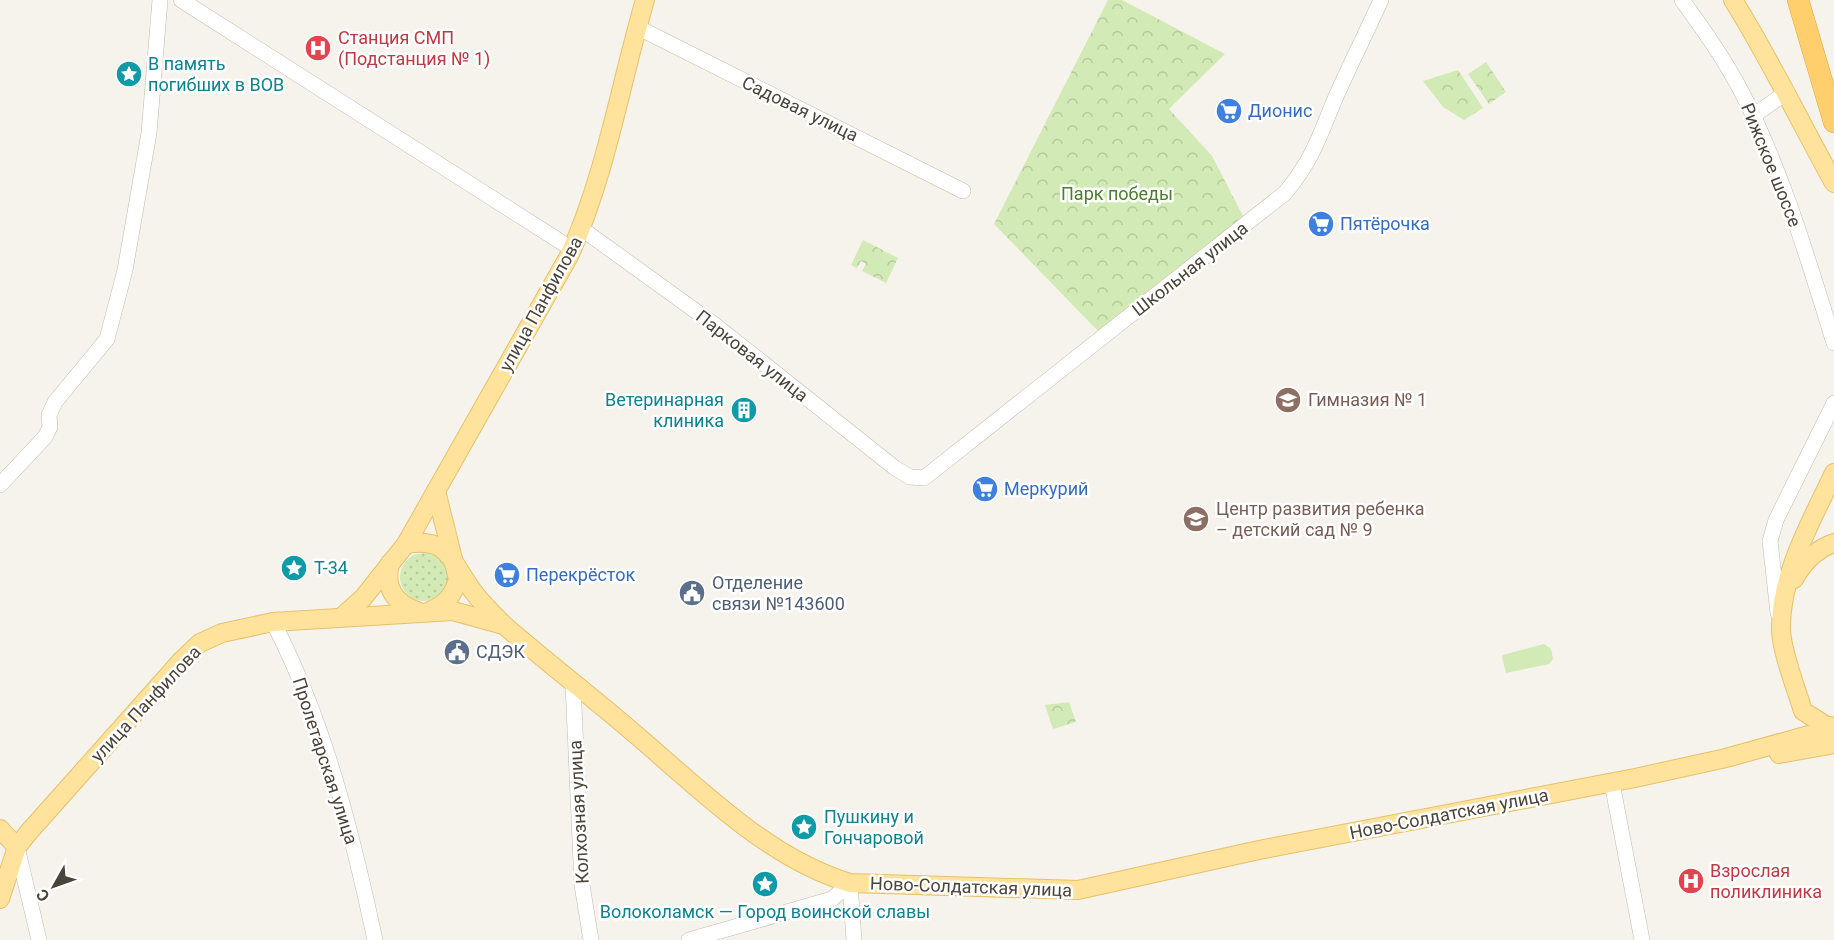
<svg xmlns="http://www.w3.org/2000/svg" width="1834" height="940" viewBox="0 0 1834 940" font-family="Roboto,sans-serif">
	<style>
		.grass { fill: url(#grass-dots) }
		.park { fill: url(#park-crowns) }
		.pitch { fill: #d2eab5 }
		.lines { fill: none; stroke-linecap: round; stroke-linejoin: round }
		.minor-casing { stroke: #c2bbae; stroke-width: 16 }
		.major-casing { stroke: #e6c16a; stroke-width: 20 }
		.highway-casing { stroke: #e0a43c; stroke-width: 22 }
		.minor { stroke: #fff; stroke-width: 15 }
		.major { stroke: #ffe39c; stroke-width: 18 }
		.highway { stroke: #ffcf6e; stroke-width: 21 }
		.labels { text-anchor: middle; stroke-width: 5; stroke-linejoin: round; paint-order: stroke }
		.health-label { font-size: 18px; fill: #be3a42; stroke: #fff; text-anchor: start }
		.culture-label { font-size: 18px; fill: #0d838f; stroke: #fff; text-anchor: start }
		.street-label { font-size: 18px; fill: #4b4439; stroke: #fff }
		.shop-label { font-size: 18px; fill: #366cbe; stroke: #fff; text-anchor: start }
		.park-label { font-size: 18px; fill: #4a7f2a; stroke: #fff }
		.education-label { font-size: 18px; fill: #785e54; stroke: #fff; text-anchor: start }
		.service-label { font-size: 18px; fill: #4e5e75; stroke: #fff; text-anchor: start }
	</style>
	<defs>
		<pattern id="grass-dots" width="8" height="8" patternUnits="userSpaceOnUse" patternTransform="scale(1.5)"><rect width="8" height="8" fill="#d2eab5"/><path d="M2 2h.1M6 6h.1" fill="none" stroke="#b6ca9c" stroke-width="1.8" stroke-linecap="round"/></pattern>
		<pattern id="park-crowns" width="20" height="18" patternUnits="userSpaceOnUse" patternTransform="scale(1.5)"><rect width="20" height="18" fill="#d2eab5"/><path d="M2 6a3 3 0 1 1 6 0M12 15a3 3 0 1 1 6 0" fill="none" stroke="#b6ca9c"/></pattern>
	</defs>
	<rect width="100%" height="100%" fill="#f6f3ec"/>
	<circle class="grass" cx="424" cy="577" r="24"/>
	<g class="park">
		<polygon points="1108,0 1122,0 1225,54 1169,109 1212,156 1243,216 1099,332 994,224"/>
		<polygon points="1486,62 1506,92 1489,104 1468,74"/>
		<polygon points="1458,70 1483,108 1464,120 1443,107 1423,81"/>
		<polygon points="863,240 898,258 886,283 862,271 866,264 861,261 857,268 851,265"/>
		<polygon points="1069,702 1076,722 1053,729 1045,705"/>
	</g>
	<polygon class="pitch" points="1544,644 1551,649 1553,659 1549,664 1506,673 1502,657 1503,655"/>
	<g class="lines">
		<defs>
			<g id="minor">
				<polyline points="181,0 572,249"/>
				<path d="M 1682,0 C 1703,29 1723,57 1740,89 C 1781,167 1808,259 1834,343"/>
				<polyline points="637,27 963,191"/>
				<polyline points="1753,116 1787,92"/>
				<path d="M 582,229 L 715,325 L 895,468 L 910,477 L 924,478 L 1285,193 C 1315,157 1320,133 1338,92 C 1352,61 1367,31 1381,0"/>
				<polyline points="0,485 45,437 50,427 49,415 55,402 107,339 125,270 149,133 160,0"/>
				<polyline points="1778,613 1770,541 1776,520 1834,403"/>
				<path d="M 273,622 C 324,720 352,832 375,940"/>
				<polyline points="573,684 582,885 591,940"/>
				<polyline points="1612,783 1642,940"/>
				<polyline points="17,847 39,940"/>
				<polyline points="850,883 854,940"/>
				<polyline points="689,940 832,899 850,883"/>
			</g>
			<g id="major">
				<path d="M 1733,0 C 1770,59 1800,122 1834,183"/>
				<path d="M 1834,473 C 1811,522 1780,575 1781,630 C 1782,653 1796,688 1803,711 L 1825,725 L 1834,727"/>
				<path d="M 406,544 C 448,537 450,559 470,587 C 480,602 493,614 505,626 C 548,663 592,697 635,734 C 700,789 767,858 850,883 L 1078,890 L 1259,850 L 1635,778 L 1726,758 L 1834,728"/>
				<path d="M 390,563 C 384,587 394,603 417,611"/>
				<path d="M 1794,579 C 1803,563 1816,549 1834,543"/>
				<path d="M 430,611 C 446,604 453,596 458,579 L 436,491"/>
				<path d="M 344,615 L 363,598 L 406,544 L 569,256 C 606,175 620,85 645,0"/>
				<polyline points="1779,754 1834,744"/>
				<polyline points="0,829 17,847"/>
				<polyline points="0,899 17,847 28,833 182,660 200,643 222,633 273,622 453,611 500,624"/>
			</g>
			<polyline id="highway" points="1798,0 1834,122"/>
		</defs>
		<use href="#minor" class="minor-casing"/>
		<use href="#major" class="major-casing"/>
		<use href="#highway" class="highway-casing"/>
		<use href="#minor" class="minor"/>
		<use href="#major" class="major"/>
		<use href="#highway" class="highway"/>
	</g>
	<defs>
		<symbol id="hospital-disc" viewBox="-11 -11 22 22"><circle r="9.5" fill="#e0444e" stroke="#fff"/><path d="M-5-5h3v3.5h4V-5h3V5h-3V1.5h-4V5h-3Z" fill="#fff"/></symbol>
		<symbol id="sight-disc" viewBox="-11 -11 22 22"><circle r="9.5" fill="#0f9aa8" stroke="#fff"/><path d="M0-6L1.8-2.2L6-1.7L2.9 1.2L3.7 5.4L0 3.3L-3.7 5.4L-2.9 1.2L-6-1.7L-1.8-2.2Z" fill="#fff"/></symbol>
		<symbol id="supermarket-disc" viewBox="-11 -11 22 22"><circle r="9.5" fill="#3f7fe0" stroke="#fff"/><path d="M-6-5.5h2.5l.6 2H6L4.5 2H-2.5L-4.4-4H-6ZM-1.5 3.2a1.3 1.3 0 1 0 .1 0ZM3 3.2a1.3 1.3 0 1 0 .1 0Z" fill="#fff"/></symbol>
		<symbol id="school-disc" viewBox="-11 -11 22 22"><circle r="9.5" fill="#8d6e63" stroke="#fff"/><path d="M0-5L7-2L0 1L-7-2ZM-4 1L0 2.5L4 1V4Q0 6-4 4Z" fill="#fff"/></symbol>
		<symbol id="building-disc" viewBox="-11 -11 22 22"><circle r="9.5" fill="#0f9aa8" stroke="#fff"/><path d="M-4-6H4V6H1V3H-1V6H-4ZM-2.5-4.3h1.7v1.8h-1.7ZM.8-4.3h1.7v1.8H.8ZM-2.5-1h1.7V.8h-1.7ZM.8-1h1.7V.8H.8Z" fill="#fff"/></symbol>
		<symbol id="civic-disc" viewBox="-11 -11 22 22"><circle r="9.5" fill="#5c6f8a" stroke="#fff"/><path d="M-.6-6.5H3V-4.5H.6V-3L4-1V1h2V6H-6V1h2V-1L-.6-3ZM-1.2 2.5V6h2.4V2.5Z" fill="#fff"/></symbol>
	</defs>
	<g fill-rule="evenodd">
		<use href="#hospital-disc" x="303" y="33" width="30" height="30"/>
		<use href="#sight-disc" x="114" y="59" width="30" height="30"/>
		<use href="#supermarket-disc" x="1214" y="96" width="30" height="30"/>
		<use href="#supermarket-disc" x="1306" y="209" width="30" height="30"/>
		<use href="#school-disc" x="1273" y="385" width="30" height="30"/>
		<use href="#building-disc" x="729" y="395" width="30" height="30"/>
		<use href="#supermarket-disc" x="970" y="474" width="30" height="30"/>
		<use href="#school-disc" x="1181" y="504" width="30" height="30"/>
		<use href="#sight-disc" x="279" y="553" width="30" height="30"/>
		<use href="#supermarket-disc" x="492" y="560" width="30" height="30"/>
		<use href="#civic-disc" x="677" y="578" width="30" height="30"/>
		<use href="#civic-disc" x="442" y="637" width="30" height="30"/>
		<use href="#sight-disc" x="789" y="812" width="30" height="30"/>
		<use href="#hospital-disc" x="1676" y="866" width="30" height="30"/>
		<use href="#sight-disc" x="750" y="869" width="30" height="30"/>
	</g>
	<g class="labels">
		<g class="health-label">
			<text x="338" y="44">Станция СМП<tspan x="338" dy="21">(Подстанция № 1)</tspan></text>
			<text x="1710" y="877">Взрослая<tspan x="1710" dy="21">поликлиника</tspan></text>
		</g>
		<g class="culture-label">
			<text x="148" y="70">В память<tspan x="148" dy="21">погибших в ВОВ</tspan></text>
			<text x="724" y="406" text-anchor="end">Ветеринарная<tspan x="724" dy="21">клиника</tspan></text>
			<text x="314" y="574">Т-34</text>
			<text x="824" y="823">Пушкину и<tspan x="824" dy="21">Гончаровой</tspan></text>
			<text x="765" y="918" text-anchor="middle">Волоколамск — Город воинской славы</text>
		</g>
		<g class="street-label">
			<text transform="translate(800 109) rotate(26)" y="6">Садовая улица</text>
			<text transform="translate(1771 165) rotate(68)" y="6">Рижское шоссе</text>
			<text transform="translate(1190 269) rotate(-38)" y="6">Школьная улица</text>
			<text transform="translate(541 304) rotate(-61)" y="6">улица Панфилова</text>
			<text transform="translate(752 356) rotate(38)" y="6">Парковая улица</text>
			<text transform="translate(146 704) rotate(-47)" y="6">улица Панфилова</text>
			<text transform="translate(325 761) rotate(72)" y="6">Пролетарская улица</text>
			<text transform="translate(579 812) rotate(-93)" y="6">Колхозная улица</text>
			<text transform="translate(1449 814) rotate(-11)" y="6">Ново-Солдатская улица</text>
			<text transform="translate(971 887) rotate(2)" y="6">Ново-Солдатская улица</text>
		</g>
		<g class="shop-label">
			<text x="1248" y="117">Дионис</text>
			<text x="1340" y="230">Пятёрочка</text>
			<text x="1004" y="495">Меркурий</text>
			<text x="526" y="581">Перекрёсток</text>
		</g>
		<g class="park-label">
			<text x="1117" y="200">Парк победы</text>
		</g>
		<g class="education-label">
			<text x="1308" y="406">Гимназия № 1</text>
			<text x="1216" y="515">Центр развития ребенка<tspan x="1216" dy="21">– детский сад № 9</tspan></text>
		</g>
		<g class="service-label">
			<text x="712" y="589">Отделение<tspan x="712" dy="21">связи №143600</tspan></text>
			<text x="476" y="658">СДЭК</text>
		</g>
	</g>
	<g transform="translate(54 886) rotate(230)" stroke="#ffffff" stroke-width="4.5" paint-order="stroke">
	<path d="M0-4.5L10 22L0 15L-10 22Z" fill="#4b4439"/>
	<text y="-9" font-size="16" font-weight="bold" text-anchor="middle" fill="#4b4439">С</text>
	</g>
</svg>
